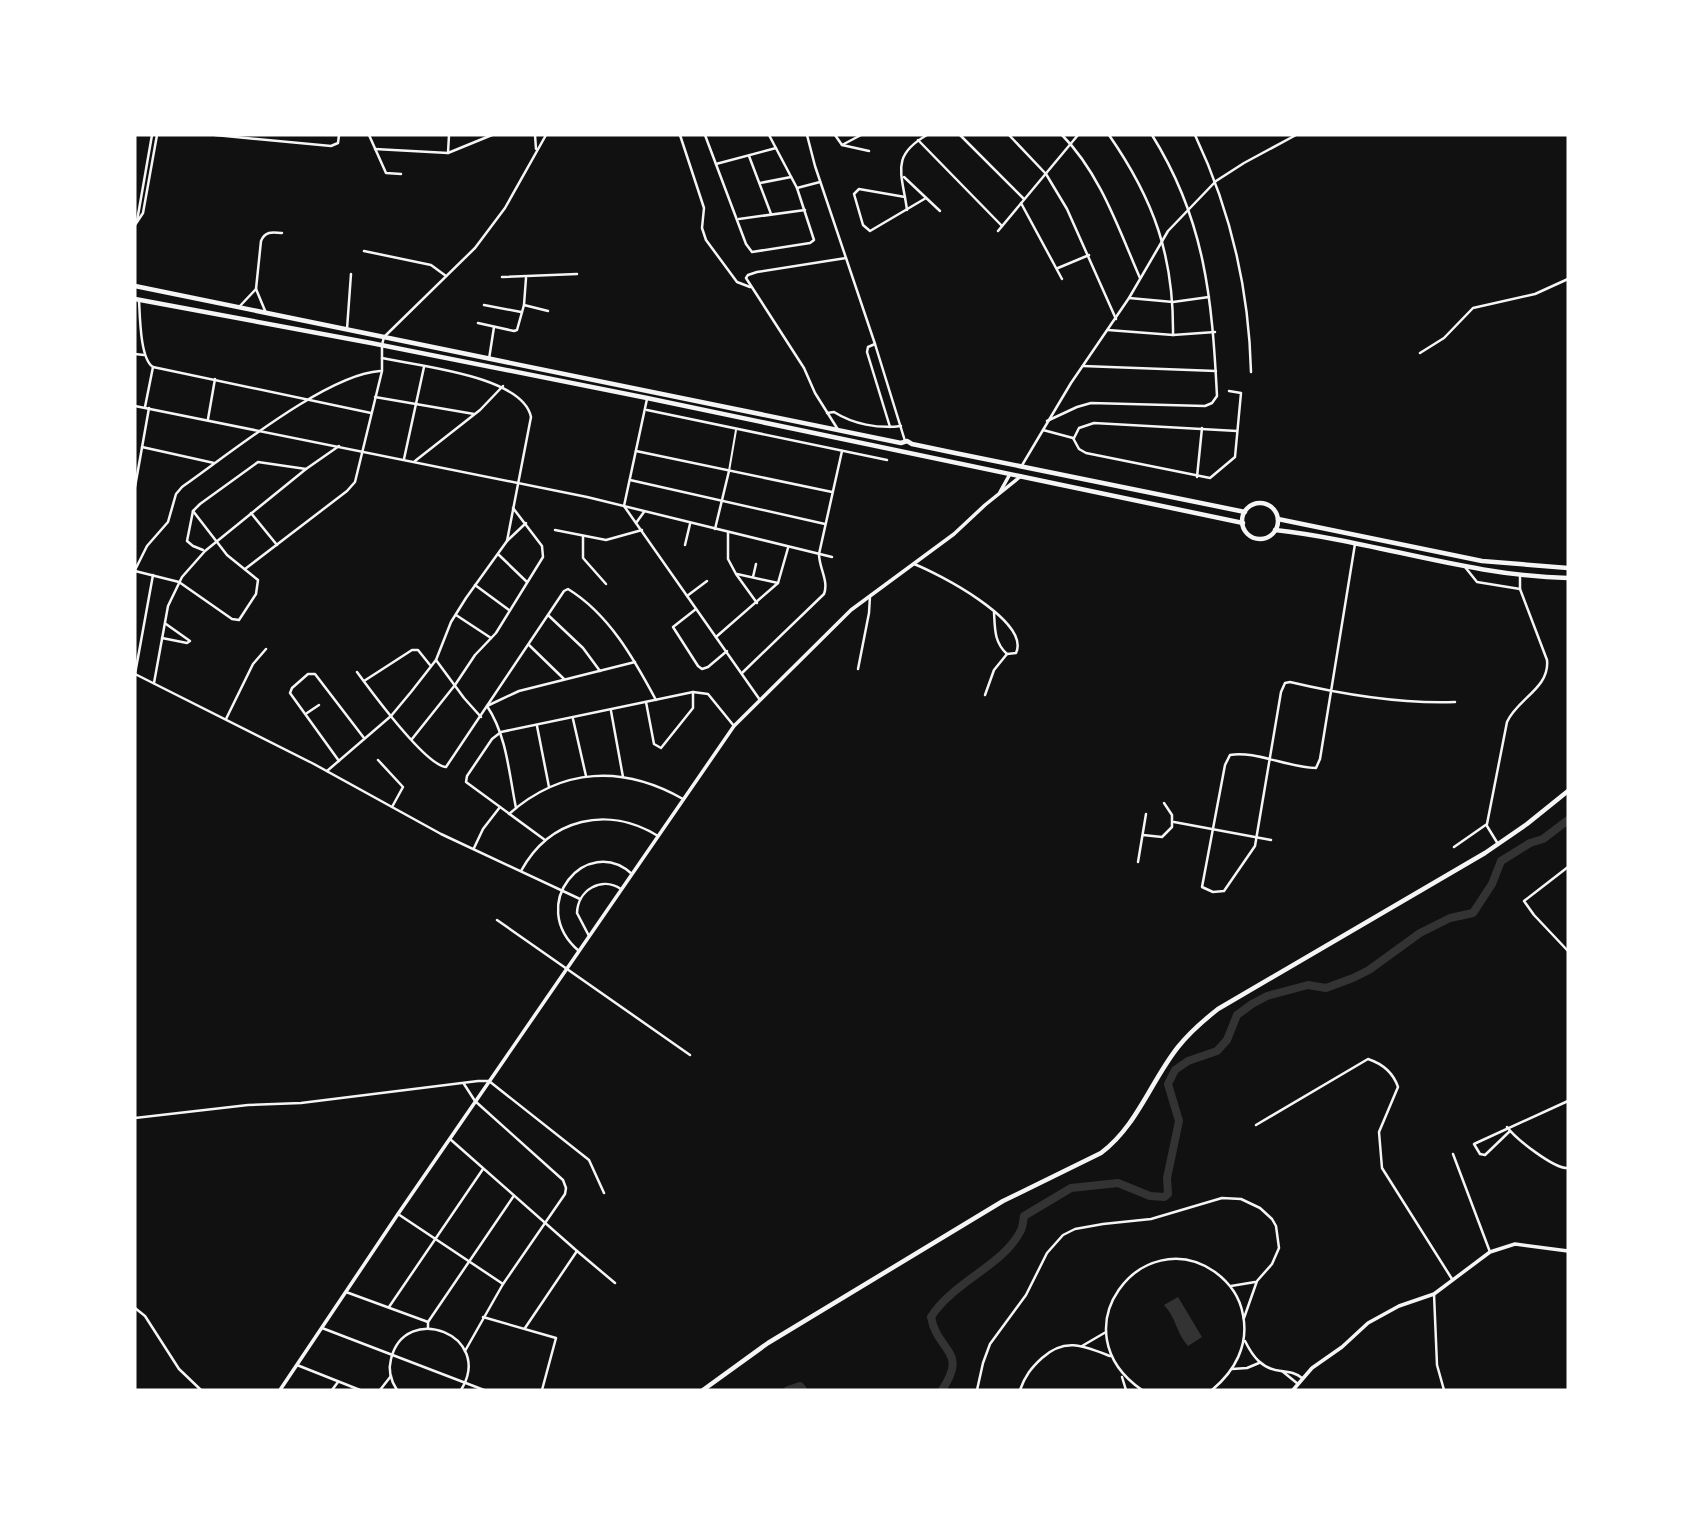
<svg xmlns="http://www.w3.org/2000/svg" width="1703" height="1525" viewBox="0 0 1703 1525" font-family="Karla,sans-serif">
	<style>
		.water { fill: #333 }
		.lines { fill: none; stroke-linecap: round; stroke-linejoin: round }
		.river { stroke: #333; stroke-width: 8 }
		.pedestrian { stroke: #f5f5f5; stroke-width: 2 }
		.minor { stroke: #f5f5f5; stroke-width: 2.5 }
		.tertiary { stroke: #f5f5f5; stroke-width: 3.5 }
		.primary { stroke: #f5f5f5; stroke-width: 4.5 }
	</style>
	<rect width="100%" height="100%" fill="#111"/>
	<path class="water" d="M 1178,1297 L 1202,1337 L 1188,1346 C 1176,1333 1176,1317 1164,1305 Z"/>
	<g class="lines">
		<g class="river">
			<polyline points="788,1390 800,1386 803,1390"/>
			<path d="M 942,1390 C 969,1350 937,1352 931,1317 C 953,1282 1002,1266 1020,1232 C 1023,1228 1023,1221 1024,1216 L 1071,1188 L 1118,1183 L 1150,1196 L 1164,1197 L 1168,1194 L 1167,1178 L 1179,1121 L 1168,1084 L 1175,1070 L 1188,1061 L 1217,1051 L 1227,1040 L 1237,1015 L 1252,1004 L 1267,996 L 1308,985 L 1326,988 L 1353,978 L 1369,970 L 1420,933 L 1450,918 L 1473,913 L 1492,884 L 1501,861 L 1530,843 L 1543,839 L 1568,820"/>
		</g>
		<polyline class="pedestrian" points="729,471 736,430"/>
		<g class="minor">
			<polyline points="215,135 331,146 338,143 339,135"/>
			<polyline points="369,135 386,173 401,174"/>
			<polyline points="449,135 448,153 492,135"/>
			<polyline points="535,135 536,149"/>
			<polyline points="680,135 704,208 702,228 706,240 737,282 750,287"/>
			<polyline points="705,135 746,244 752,252 810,243 814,240 797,188 769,135"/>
			<polyline points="807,135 815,166 875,344 905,441"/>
			<polyline points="835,135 842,145 869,151"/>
			<polyline points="960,135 1024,199"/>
			<polyline points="1009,135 1046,174 1067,209 1116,319"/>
			<path d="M 1062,135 C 1100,173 1119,230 1140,278"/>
			<path d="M 1109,135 C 1154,200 1174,256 1173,335"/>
			<path d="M 1195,135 C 1230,209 1249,289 1251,372"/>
			<polyline points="918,140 1002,226"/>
			<polyline points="842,145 861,135"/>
			<polyline points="375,149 448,153"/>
			<polyline points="749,156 771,214"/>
			<polyline points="716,164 776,148"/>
			<polyline points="904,177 940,211"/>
			<polyline points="760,183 791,177"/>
			<polyline points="797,188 820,182"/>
			<polyline points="905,197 859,189 854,194 863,225 870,231 926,198"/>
			<polyline points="1021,203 1062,279"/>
			<path d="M 907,210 C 902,173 890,156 927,135"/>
			<polyline points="739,219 805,210"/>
			<polyline points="137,221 152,135"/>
			<polyline points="135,225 143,213 157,135"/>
			<polyline points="998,231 1078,135"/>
			<polyline points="364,251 431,265 446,276"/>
			<polyline points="1058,268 1089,255"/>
			<polyline points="502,277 577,274"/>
			<polyline points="1129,298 1173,302 1209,297"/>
			<path d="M 139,300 C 140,316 140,359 153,367 L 145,407"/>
			<polyline points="484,305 521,312"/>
			<polyline points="524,305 548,311"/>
			<polyline points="239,307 256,289"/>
			<path d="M 266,313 L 256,289 L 261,241 C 265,231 272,232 282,233"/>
			<polyline points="478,323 514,331 517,330 524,305 526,278"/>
			<polyline points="347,329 351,274"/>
			<polyline points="1108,330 1173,335 1215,332"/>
			<polyline points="875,344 868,347 867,352 890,427"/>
			<polyline points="1420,353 1444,338 1473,308 1535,294 1568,279"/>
			<polyline points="135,354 144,355"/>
			<path d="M 382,358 C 418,366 523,376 531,417 L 507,541"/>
			<polyline points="489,359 494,327"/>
			<polyline points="1083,366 1216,371"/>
			<polyline points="153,367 371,413"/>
			<polyline points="375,397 474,414"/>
			<polyline points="647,399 624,506 760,700"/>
			<polyline points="135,406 587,497 832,557"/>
			<polyline points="647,410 887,460"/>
			<path d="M 827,413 L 834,412 C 853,424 878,429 901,426"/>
			<polyline points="208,419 215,379"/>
			<path d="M 1047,421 L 1077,407 L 1091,403 L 1205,406 L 1212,403 L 1217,396 C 1212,298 1205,220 1152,135"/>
			<polyline points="837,428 815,393 804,368 746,278 748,275 757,272 846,258"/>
			<polyline points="1043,430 1073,438"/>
			<polyline points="1073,438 1079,449 1086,453 1210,478 1235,457 1241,393 1229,391"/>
			<polyline points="1074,438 1079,428 1094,423 1237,431"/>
			<polyline points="142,447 214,463"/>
			<polyline points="636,451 832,492"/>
			<polyline points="404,459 424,367"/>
			<polyline points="415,461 480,410 503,386"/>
			<polyline points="1021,467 1071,383 1129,298 1168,231 1216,181 1244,163 1296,135"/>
			<polyline points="1197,477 1202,428"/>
			<polyline points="630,480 825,524"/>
			<polyline points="135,487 149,408"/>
			<polyline points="193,511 187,541 193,546 203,550"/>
			<polyline points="251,513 277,545"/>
			<polyline points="636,523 644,512"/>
			<polyline points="715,529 729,471"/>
			<polyline points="555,530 606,540 642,530"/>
			<polyline points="728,533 728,559 736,574 757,603"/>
			<polyline points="583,536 583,558 606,584"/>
			<path d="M 1355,544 C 1343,616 1332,688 1320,759 L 1316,768 C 1290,768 1253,750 1230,755 L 1225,765 L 1202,887 L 1213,892 L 1224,891 L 1255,846 L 1281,692 L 1285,683 L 1290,682 C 1345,695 1399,704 1455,702"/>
			<polyline points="685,545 690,524"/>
			<polyline points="499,555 527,582"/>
			<path d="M 914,564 C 937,573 1031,621 1016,653 L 1007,654 C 994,642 995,629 994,612"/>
			<polyline points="1465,567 1477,582 1520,589"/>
			<polyline points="245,569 347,491 355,482 382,371 382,345 384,337 475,248 505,208 546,135"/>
			<path d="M 135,570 L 147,546 L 168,522 L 176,494 L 182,487 C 228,455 327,374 380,371"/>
			<polyline points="135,571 179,582 232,619 239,620 256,594 258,580 227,555 193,511 200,504 258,462 306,469"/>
			<polyline points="737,574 778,583"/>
			<polyline points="753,577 756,564"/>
			<polyline points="475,585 509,610"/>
			<polyline points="687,596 707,581"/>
			<polyline points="696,609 673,627 698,666 702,669 708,667 727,651"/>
			<polyline points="456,615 491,638"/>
			<polyline points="548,615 583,648 600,671"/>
			<polyline points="716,637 778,583 788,548"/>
			<polyline points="162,638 187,643 190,641 166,624"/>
			<polyline points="529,645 564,679"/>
			<polyline points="436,660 464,698 481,717"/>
			<polyline points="858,669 869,613 870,596"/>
			<path d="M 357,672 C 371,691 425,765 446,767 L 564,591 L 568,589 C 609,614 634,659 656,700"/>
			<path d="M 742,673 L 824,594 C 829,581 819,568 819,554 L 842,451"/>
			<polyline points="135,674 312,763 441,834 580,899"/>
			<polyline points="135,674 153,575"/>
			<polyline points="364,681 412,650 418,650 430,665"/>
			<polyline points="154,683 168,606 182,577 205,551 306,469 339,446"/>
			<polyline points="985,695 994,670 1007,654"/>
			<polyline points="646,702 654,744 661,748 693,708 693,692"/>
			<polyline points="611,711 623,777"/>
			<polyline points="307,713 319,705"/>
			<polyline points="226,719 253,664 266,649"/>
			<polyline points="573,719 586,776"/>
			<polyline points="537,726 549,787"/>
			<polyline points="412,739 455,685 475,655 496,633 543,557 542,546 513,508"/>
			<polyline points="378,760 403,787 392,807"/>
			<polyline points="339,761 290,693 292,688 308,674 315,674 364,738"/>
			<polyline points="327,771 391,716 411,692 436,660 451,622 466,598 507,541 526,523"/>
			<path d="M 516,808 C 509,774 507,736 487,706 L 519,691 L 635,662"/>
			<path d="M 509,814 C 562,767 623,765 683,799"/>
			<polyline points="1174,822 1271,840"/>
			<polyline points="1487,826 1498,844"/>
			<polyline points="1143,835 1162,837 1172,827 1172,815 1164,803"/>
			<polyline points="545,840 466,782 467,776 492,739 501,732 693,692 708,694 734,726"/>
			<path d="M 1454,847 L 1487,824 L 1507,722 C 1517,699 1550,688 1547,660 L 1520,589 L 1520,575"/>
			<polyline points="474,848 483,829 500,807"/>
			<polyline points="1138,862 1146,814"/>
			<polyline points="1568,867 1524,901 1534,915 1568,951"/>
			<path d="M 521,871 C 550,818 608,805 658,836"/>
			<polyline points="497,920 690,1055"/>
			<path d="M 589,936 L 577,913 C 578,890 601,876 621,889"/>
			<path d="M 579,951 C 525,905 587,833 632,874"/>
			<polyline points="464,1084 475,1101 563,1180 566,1188 565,1194 503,1284 465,1351"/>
			<polyline points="135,1118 248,1105 301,1103 478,1081 489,1081 589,1160 604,1193"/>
			<path d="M 1256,1125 L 1368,1059 C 1383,1064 1393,1072 1398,1087 L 1379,1132 L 1382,1168 L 1452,1279"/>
			<path d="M 1507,1127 C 1516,1139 1554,1169 1568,1168"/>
			<polyline points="1510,1131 1485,1155 1480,1154 1474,1144 1568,1101"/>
			<polyline points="450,1139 577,1251 525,1328"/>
			<polyline points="1453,1154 1490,1252"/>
			<polyline points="398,1214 503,1284"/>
			<polyline points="577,1251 615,1283"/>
			<polyline points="1231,1286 1255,1282"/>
			<polyline points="346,1292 428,1322"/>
			<polyline points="1434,1294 1437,1365 1444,1390"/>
			<polyline points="389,1307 483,1169"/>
			<polyline points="135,1308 145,1316 179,1369 201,1390"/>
			<polyline points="483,1317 556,1338 542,1390"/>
			<polyline points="322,1328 484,1390"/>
			<polyline points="428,1328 428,1322 513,1197"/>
			<path d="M 1245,1341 C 1253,1357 1262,1369 1281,1371 C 1290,1372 1296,1373 1302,1378"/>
			<polyline points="1082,1346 1106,1332"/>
			<polyline points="297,1365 360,1390"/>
			<polyline points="1232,1369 1247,1368 1259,1363"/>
			<polyline points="1282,1371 1298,1384"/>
			<polyline points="1122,1377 1126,1390"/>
			<polyline points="332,1390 338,1382"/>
			<polyline points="380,1390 391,1376"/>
			<path d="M 397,1390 C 391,1381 388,1370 391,1359 C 405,1301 495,1335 461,1390"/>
			<polyline points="977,1390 983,1363 990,1344 1026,1295 1047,1253 1063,1235 1075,1229 1103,1224 1151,1219 1222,1198 1241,1199 1260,1208 1272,1219 1276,1226 1279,1248 1272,1264 1257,1281 1244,1318"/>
			<path d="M 1020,1390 C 1025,1376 1031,1368 1042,1358 C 1065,1337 1084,1346 1110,1356"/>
			<path d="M 1142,1390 C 1056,1331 1142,1221 1215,1272 C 1230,1283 1240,1297 1243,1315 C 1249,1345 1235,1371 1212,1390"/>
		</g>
		<g class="tertiary">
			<polyline points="1000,492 1010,474"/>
			<polyline points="280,1390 398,1214 734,726 851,610 954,534 985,505 1021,476"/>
			<polyline points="1293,1390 1312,1368 1342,1347 1368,1323 1399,1306 1434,1294 1490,1252 1515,1244 1568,1251"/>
		</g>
		<g class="primary">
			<polyline points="135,286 901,443 907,441 912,444 955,453 1245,512"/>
			<polyline points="135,299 371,343 647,398 1243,523"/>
			<circle cx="1260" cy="521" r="18"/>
			<polyline points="1278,519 1482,561 1568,568"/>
			<path d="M 1275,530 C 1374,541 1469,576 1568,578"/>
			<path d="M 703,1390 L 768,1343 L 1003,1201 L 1101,1153 C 1137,1126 1151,1081 1178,1047 C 1190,1032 1204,1020 1218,1009 L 1485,853 L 1527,824 L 1568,791"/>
		</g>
	</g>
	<rect width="1703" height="1525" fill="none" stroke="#ffffff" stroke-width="273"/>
</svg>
